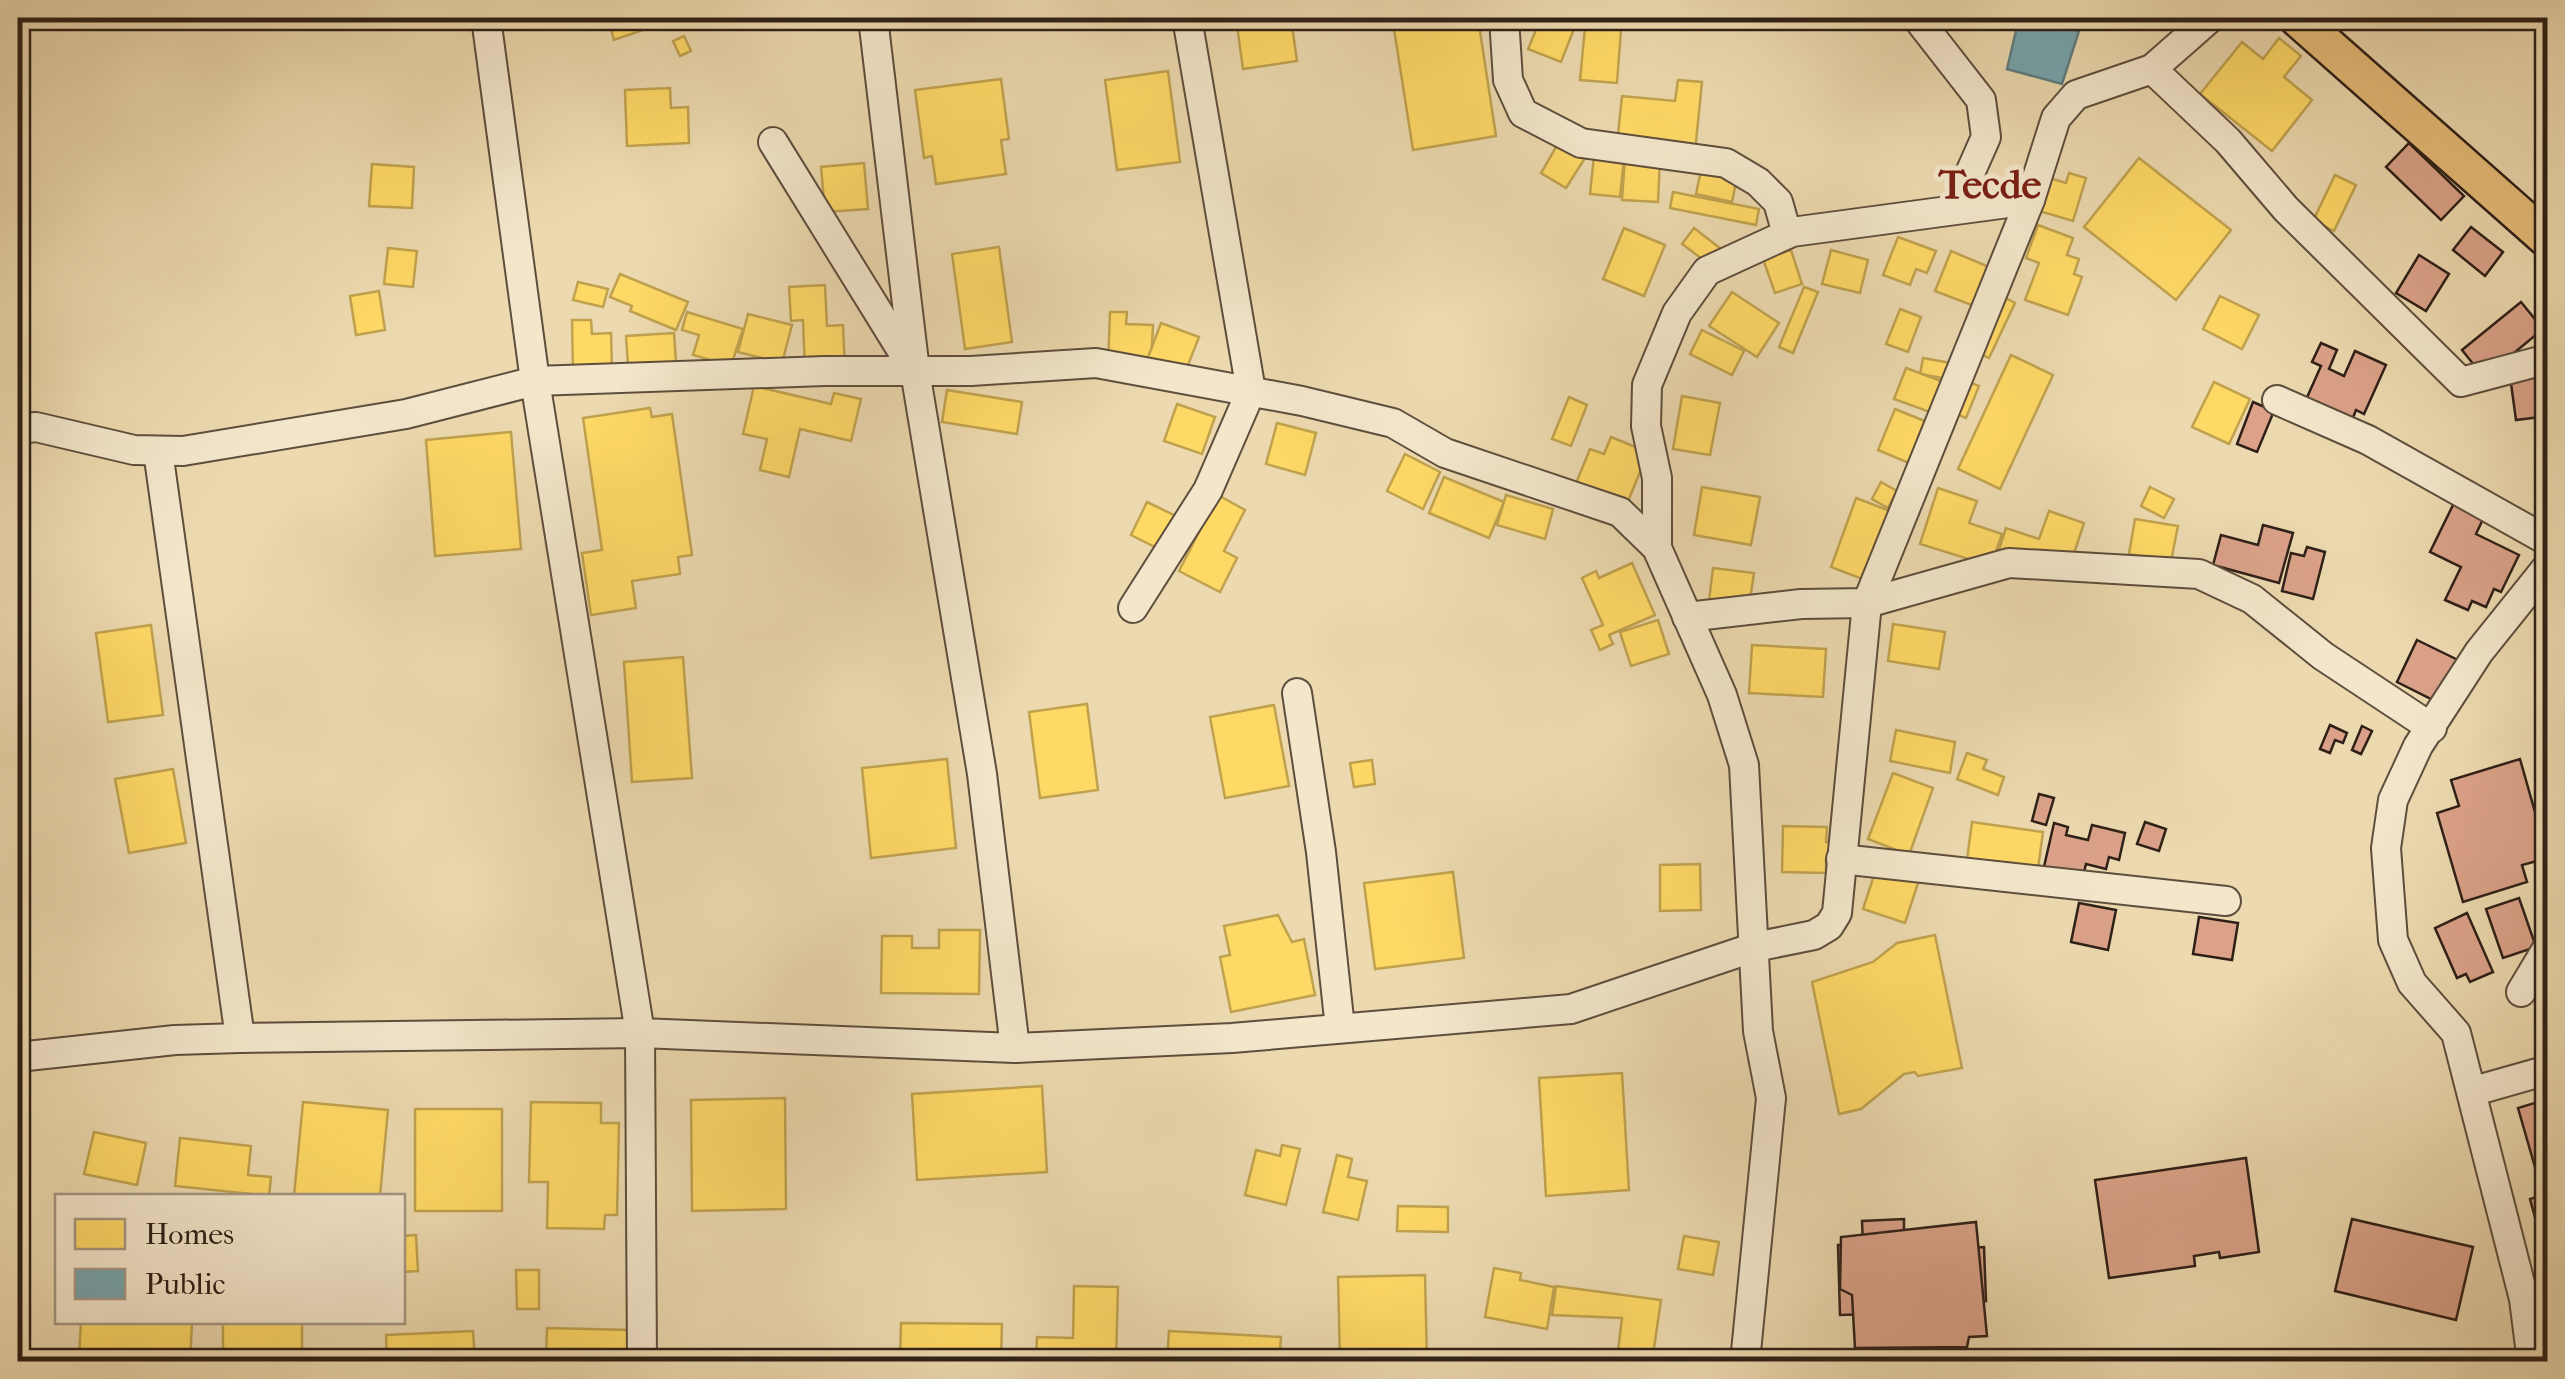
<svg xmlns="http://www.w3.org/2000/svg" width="2565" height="1379" viewBox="0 0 2565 1379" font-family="'IM FELL French Canon',serif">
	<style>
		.homes { fill: #ffd966; stroke: #c0a24e; stroke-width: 2.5 }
		.public { fill: #76a5af; stroke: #607d81; stroke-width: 2.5 }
		.building { fill: #dba289; stroke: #2e2017; stroke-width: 2.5 }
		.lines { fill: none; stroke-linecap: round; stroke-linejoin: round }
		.minor-casing { stroke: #5e4e3d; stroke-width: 32 }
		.major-casing { stroke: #2e2017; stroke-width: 40 }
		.minor { stroke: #f3e6cb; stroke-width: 28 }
		.major { stroke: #e6bc78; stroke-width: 35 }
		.labels { text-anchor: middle; stroke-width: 10; stroke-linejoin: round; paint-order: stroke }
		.district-label { font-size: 40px; font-weight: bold; fill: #7a1f14; stroke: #f3e6cb }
	</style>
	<rect width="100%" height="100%" fill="#ecd9af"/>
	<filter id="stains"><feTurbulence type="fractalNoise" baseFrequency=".002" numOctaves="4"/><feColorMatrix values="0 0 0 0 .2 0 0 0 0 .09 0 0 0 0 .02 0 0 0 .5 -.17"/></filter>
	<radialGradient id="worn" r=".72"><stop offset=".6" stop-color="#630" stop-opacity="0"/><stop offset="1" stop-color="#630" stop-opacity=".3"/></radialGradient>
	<g class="homes">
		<polygon points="678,18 614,40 608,19 614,18"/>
		<polygon points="1236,18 1291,18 1297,61 1243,69"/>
		<polygon points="1478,18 1496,136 1413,150 1394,29"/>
		<polygon points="1541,18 1574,29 1561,62 1528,49"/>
		<polygon points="1585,27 1621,30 1617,83 1580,80"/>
		<polygon points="684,36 691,51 680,56 673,41"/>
		<polygon points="2279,38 2301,56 2284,77 2312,100 2272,151 2200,94 2242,42 2263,59"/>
		<polygon points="1168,71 1180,162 1117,170 1105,80"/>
		<polygon points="1001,79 1009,139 1001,140 1006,174 936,184 932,156 924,158 915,90"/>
		<polygon points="1678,80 1702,82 1695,152 1617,144 1622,96 1675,101"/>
		<polygon points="670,88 671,108 688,107 689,143 627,146 625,90"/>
		<polygon points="1559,142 1585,158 1566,188 1541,173"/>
		<polygon points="1594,156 1624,159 1620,197 1590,194"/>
		<polygon points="1625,157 1660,159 1658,202 1622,200"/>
		<polygon points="2139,158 2231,230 2176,300 2084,227"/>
		<polygon points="864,163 868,209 825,212 821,167"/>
		<polygon points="372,164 414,167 412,208 369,206"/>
		<polygon points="1701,170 1737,177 1732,202 1696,194"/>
		<polygon points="2069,173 2086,178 2073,221 2039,211 2049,178 2066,183"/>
		<polygon points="2335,175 2356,185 2334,231 2313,221"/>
		<polygon points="1673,192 1759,209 1756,225 1670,208"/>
		<polygon points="2038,225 2073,238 2067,255 2079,259 2074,274 2082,277 2068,315 2025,300 2039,263 2026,258"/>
		<polygon points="1624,228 1665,245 1644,296 1603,279"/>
		<polygon points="1694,228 1725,252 1713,267 1682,244"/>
		<polygon points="1898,237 1936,251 1927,273 1916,269 1910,285 1883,275"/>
		<polygon points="999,247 1012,342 965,349 952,254"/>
		<polygon points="388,248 417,251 413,287 384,284"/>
		<polygon points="1791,250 1802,284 1775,293 1763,259"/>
		<polygon points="1831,250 1868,260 1860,293 1822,284"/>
		<polygon points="1951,251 1989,267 1974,306 1935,291"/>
		<polygon points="620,274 688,302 676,330 630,311 632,306 610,297"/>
		<polygon points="578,282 608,289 603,307 573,300"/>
		<polygon points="825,285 827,326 843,325 845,369 805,371 803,320 791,321 789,287"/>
		<polygon points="1804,287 1818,292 1793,353 1779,347"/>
		<polygon points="379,291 385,330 356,335 350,296"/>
		<polygon points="1732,292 1779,323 1757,357 1709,326"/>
		<polygon points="1996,293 2015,303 1989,358 1969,348"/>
		<polygon points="2220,296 2259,315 2242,349 2203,329"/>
		<polygon points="1900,309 1921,317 1908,352 1886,344"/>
		<polygon points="687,312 743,329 731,366 693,355 699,335 682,330"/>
		<polygon points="1110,312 1127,312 1126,324 1153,325 1151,366 1108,364"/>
		<polygon points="748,314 792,325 782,363 738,352"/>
		<polygon points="572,320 591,320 592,334 611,333 612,369 573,371"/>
		<polygon points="1161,323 1199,337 1184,375 1147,360"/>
		<polygon points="1702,330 1744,351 1732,375 1690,354"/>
		<polygon points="674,333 676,362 628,365 626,336"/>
		<polygon points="2011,355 2053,375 2000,489 1958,469"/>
		<polygon points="1923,358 1951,363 1948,379 1920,374"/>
		<polygon points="1906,368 1949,384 1938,415 1894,399"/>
		<polygon points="1959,378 1979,386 1966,418 1946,410"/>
		<polygon points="2214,382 2250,399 2229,444 2192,427"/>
		<polygon points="754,386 831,404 834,393 861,399 851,441 800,429 789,477 760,470 767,439 743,434"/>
		<polygon points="947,390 1022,402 1017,434 942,422"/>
		<polygon points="1682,396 1720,403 1710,455 1673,449"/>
		<polygon points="1569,397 1587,405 1571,446 1552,439"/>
		<polygon points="1177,404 1215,417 1202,454 1164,441"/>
		<polygon points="650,408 652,417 672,414 692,555 678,557 680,574 632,581 636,608 591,615 582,553 602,550 583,418"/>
		<polygon points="1895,409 1932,424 1916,466 1878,450"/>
		<polygon points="1277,423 1316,433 1305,475 1266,464"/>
		<polygon points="511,432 521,549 435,556 426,440"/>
		<polygon points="1611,437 1648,452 1625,509 1574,488 1590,449 1604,454"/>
		<polygon points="1405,454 1440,472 1423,509 1387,491"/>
		<polygon points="1444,477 1504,502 1489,538 1429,513"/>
		<polygon points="1881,482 1897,491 1888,508 1872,499"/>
		<polygon points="1702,487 1760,497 1751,545 1694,535"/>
		<polygon points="2150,487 2174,499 2164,518 2141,506"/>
		<polygon points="1938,488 1977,501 1969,523 2002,534 1991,566 1920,544"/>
		<polygon points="1218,495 1245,510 1224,551 1237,558 1220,592 1179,571"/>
		<polygon points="1506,495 1553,509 1545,539 1497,525"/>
		<polygon points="1856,498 1903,516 1878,585 1831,567"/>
		<polygon points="1147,502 1178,517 1161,550 1131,535"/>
		<polygon points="2049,511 2084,523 2069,569 1995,561 2006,528 2039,539"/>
		<polygon points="2135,519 2178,526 2171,561 2129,554"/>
		<polygon points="1632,563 1655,615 1609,635 1613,644 1600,650 1591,630 1603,625 1582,578 1596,571 1599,578"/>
		<polygon points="1713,568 1754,573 1748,613 1708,609"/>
		<polygon points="1658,620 1669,654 1631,666 1620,632"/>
		<polygon points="1893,624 1945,632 1939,669 1888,661"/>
		<polygon points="151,625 163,715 108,722 96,633"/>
		<polygon points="1752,645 1826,649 1823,697 1749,693"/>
		<polygon points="683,657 692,778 632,782 624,662"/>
		<polygon points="1087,704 1098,790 1040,798 1029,712"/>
		<polygon points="1274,705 1289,786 1225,798 1210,717"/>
		<polygon points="1896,730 1955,742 1950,773 1890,761"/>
		<polygon points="1967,753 1987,760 1983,769 2004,777 1998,795 1957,779"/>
		<polygon points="947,759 956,848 871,858 862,768"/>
		<polygon points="1372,760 1375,784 1354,787 1350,763"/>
		<polygon points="173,769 186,843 129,853 115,779"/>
		<polygon points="1893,773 1933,788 1909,855 1868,839"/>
		<polygon points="1972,822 2043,832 2037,876 1966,867"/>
		<polygon points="1783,826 1827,827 1826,842 1834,843 1834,858 1826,859 1826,873 1782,872"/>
		<polygon points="1700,864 1701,910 1660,911 1660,865"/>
		<polygon points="1877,866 1919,880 1905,923 1863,909"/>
		<polygon points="1453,872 1464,958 1375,969 1364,883"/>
		<polygon points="1278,915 1292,942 1304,939 1315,995 1231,1012 1220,957 1230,955 1224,926"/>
		<polygon points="939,930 980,930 979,994 881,993 882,936 912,936 912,948 939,948"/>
		<polygon points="1935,935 1962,1068 1918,1076 1915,1072 1904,1074 1861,1109 1839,1114 1812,982 1873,962 1897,943"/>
		<polygon points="1622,1073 1629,1190 1546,1196 1539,1078"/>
		<polygon points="1042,1086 1047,1172 917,1180 912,1094"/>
		<polygon points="785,1098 786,1209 692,1211 691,1100"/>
		<polygon points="303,1102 388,1110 380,1196 294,1196"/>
		<polygon points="531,1102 601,1103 601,1123 619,1123 617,1215 605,1215 604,1229 547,1228 548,1182 529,1182"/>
		<rect x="415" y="1109" width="87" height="102"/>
		<polygon points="18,1121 22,1241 18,1241"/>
		<polygon points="94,1132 146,1143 137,1185 84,1174"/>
		<polygon points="180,1138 251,1146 248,1175 271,1177 269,1196 175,1186"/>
		<polygon points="1282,1145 1300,1149 1286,1205 1245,1195 1256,1150 1280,1156"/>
		<polygon points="1337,1155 1352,1159 1348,1177 1367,1181 1358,1220 1323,1212"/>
		<polygon points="1398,1206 1448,1207 1448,1232 1397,1231"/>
		<polygon points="416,1235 418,1271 402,1272 402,1236"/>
		<polygon points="1684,1236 1719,1242 1713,1275 1678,1269"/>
		<polygon points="1494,1268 1521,1273 1520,1280 1554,1287 1547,1329 1485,1317"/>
		<polygon points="516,1270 539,1270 539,1309 517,1309"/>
		<polygon points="1425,1275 1427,1362 1340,1362 1338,1277"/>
		<polygon points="1074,1286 1118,1287 1116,1362 1036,1362 1037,1337 1073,1338"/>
		<polygon points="1556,1286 1661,1300 1653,1355 1618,1351 1622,1318 1552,1315"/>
		<polygon points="81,1322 192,1322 190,1362 110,1362 110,1358 79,1356"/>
		<rect x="223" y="1322" width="79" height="40"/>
		<polygon points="901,1323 1002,1324 1001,1362 900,1362"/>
		<polygon points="547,1328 631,1330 630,1362 546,1362"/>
		<polygon points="473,1331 475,1362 387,1362 386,1335"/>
		<polygon points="1169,1331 1281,1337 1279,1362 1167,1362"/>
	</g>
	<polygon class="public" points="2019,18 2079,31 2062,84 2007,69"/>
	<g class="building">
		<polygon points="2409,143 2464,196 2441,220 2386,167"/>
		<polygon points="2471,227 2503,252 2485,276 2453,250"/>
		<polygon points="2419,255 2449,274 2426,311 2396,293"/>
		<polygon points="2521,302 2543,329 2498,366 2478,370 2462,350"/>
		<polygon points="2321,343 2337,350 2329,369 2344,376 2355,351 2386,365 2364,414 2356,410 2351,423 2305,402 2321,366 2312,362"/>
		<polygon points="2545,371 2548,416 2516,420 2510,376"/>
		<polygon points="2253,402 2274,411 2257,452 2237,444"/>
		<polygon points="2454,503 2484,517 2476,534 2519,555 2501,592 2494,589 2486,607 2472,601 2468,610 2445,600 2461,567 2430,552"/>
		<polygon points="2263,525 2293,533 2279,583 2213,565 2221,535 2258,545"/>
		<polygon points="2307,547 2325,552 2313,599 2282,591 2291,553 2304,556"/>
		<polygon points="2417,640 2460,661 2439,703 2397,682"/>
		<polygon points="2330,725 2347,733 2343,743 2335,740 2330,753 2320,749"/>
		<polygon points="2362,726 2372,731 2361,754 2352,750"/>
		<polygon points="2520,759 2548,858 2522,865 2527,882 2463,902 2437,813 2459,806 2451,780"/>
		<polygon points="2039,794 2054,798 2046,825 2032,821"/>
		<polygon points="2145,822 2166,829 2159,851 2137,844"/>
		<polygon points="2054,823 2068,827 2066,835 2088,840 2092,825 2125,833 2119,860 2109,857 2106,869 2086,864 2082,880 2043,871"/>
		<polygon points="2519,898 2536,947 2503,958 2486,909"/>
		<polygon points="2079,903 2116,910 2108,950 2071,942"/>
		<polygon points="2467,913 2493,972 2470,982 2466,974 2457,978 2435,928"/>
		<polygon points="2199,917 2238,923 2232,960 2193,954"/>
		<polygon points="2548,1099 2548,1227 2545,1219 2536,1221 2530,1199 2543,1195 2518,1108"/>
		<polygon points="2246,1158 2259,1252 2220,1258 2219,1252 2194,1256 2195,1266 2109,1278 2095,1180"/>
		<polygon points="1904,1219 1904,1231 1919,1230 1919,1238 1959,1237 1965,1248 1984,1247 1986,1301 1959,1302 1960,1320 1936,1321 1935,1314 1900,1315 1901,1328 1872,1329 1872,1314 1840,1315 1838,1245 1863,1245 1862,1221"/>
		<polygon points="2352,1219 2473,1247 2456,1320 2335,1291"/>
		<polygon points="1976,1222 1987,1336 1969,1337 1967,1347 1855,1348 1852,1295 1840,1289 1841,1237"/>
	</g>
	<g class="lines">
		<defs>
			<g id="minor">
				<polyline points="486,18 535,381 640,1033 642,1362"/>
				<polyline points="873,18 915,371 982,774 1015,1048"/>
				<polyline points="1504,18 1508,80 1523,113 1581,143 1726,163 1758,182 1778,202 1787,234"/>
				<polyline points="1917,18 1981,100 1986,137 1955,207"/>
				<polyline points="2152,69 2228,141 2286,209 2461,382 2548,359"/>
				<polyline points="773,142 909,362"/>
				<polyline points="2277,400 2368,440 2548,541"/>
				<polyline points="18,429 36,427 134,450 183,451 406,414 535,381 825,371 971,371 1096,363 1302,401 1393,423 1445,453 1620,512 1657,548 1722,695 1744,765 1758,1031 1771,1098 1745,1362"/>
				<polyline points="158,451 240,1038"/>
				<polyline points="1657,548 1657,478 1646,426 1647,385 1677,313 1707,271 1792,232 2030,200"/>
				<polyline points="1133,608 1208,490 1251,391 1187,18"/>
				<polyline points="1687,617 1801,604 1867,603 2009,563 2199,574 2252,599 2323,656 2432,728"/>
				<polyline points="1297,693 1321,852 1340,1028"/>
				<polyline points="1841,859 2226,901"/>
				<polyline points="2521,992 2548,947"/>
				<polyline points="18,1057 175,1040 240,1038 640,1033 1015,1048 1232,1038 1571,1009 1755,947 1814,935 1829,926 1837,913 1867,603 2030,200 2056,118 2076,95 2152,69 2210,18"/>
				<polyline points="2474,1091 2548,1070"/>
				<polyline points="2532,1362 2524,1299 2456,1033 2412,983 2393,940 2386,848 2393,800 2418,746 2479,652 2548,566"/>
			</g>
			<polyline id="major" points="2297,18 2548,240"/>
		</defs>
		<use href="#minor" class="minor-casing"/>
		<use href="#major" class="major-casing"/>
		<use href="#minor" class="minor"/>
		<use href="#major" class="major"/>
	</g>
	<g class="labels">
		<g class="district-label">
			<text x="1990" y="198">Tecde</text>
		</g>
	</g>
	<rect width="2565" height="1379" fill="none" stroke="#ecd9af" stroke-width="60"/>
	<rect x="20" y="20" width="2525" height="1339" fill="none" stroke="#2e2017" stroke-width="5"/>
	<rect x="30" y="30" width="2505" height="1319" fill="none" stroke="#2e2017" stroke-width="2.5"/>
	<rect x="55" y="1194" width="350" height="130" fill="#f3e6cb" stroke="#a49783" stroke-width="2.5"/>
	<rect x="75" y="1219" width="50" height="30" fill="#ffd966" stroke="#a49783" stroke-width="2.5"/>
	<text x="145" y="1244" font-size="30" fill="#2e2017">Homes</text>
	<rect x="75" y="1269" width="50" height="30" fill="#76a5af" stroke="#a49783" stroke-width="2.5"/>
	<text x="145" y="1294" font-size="30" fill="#2e2017">Public</text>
	<rect width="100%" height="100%" filter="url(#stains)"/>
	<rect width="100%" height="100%" fill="url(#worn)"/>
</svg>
